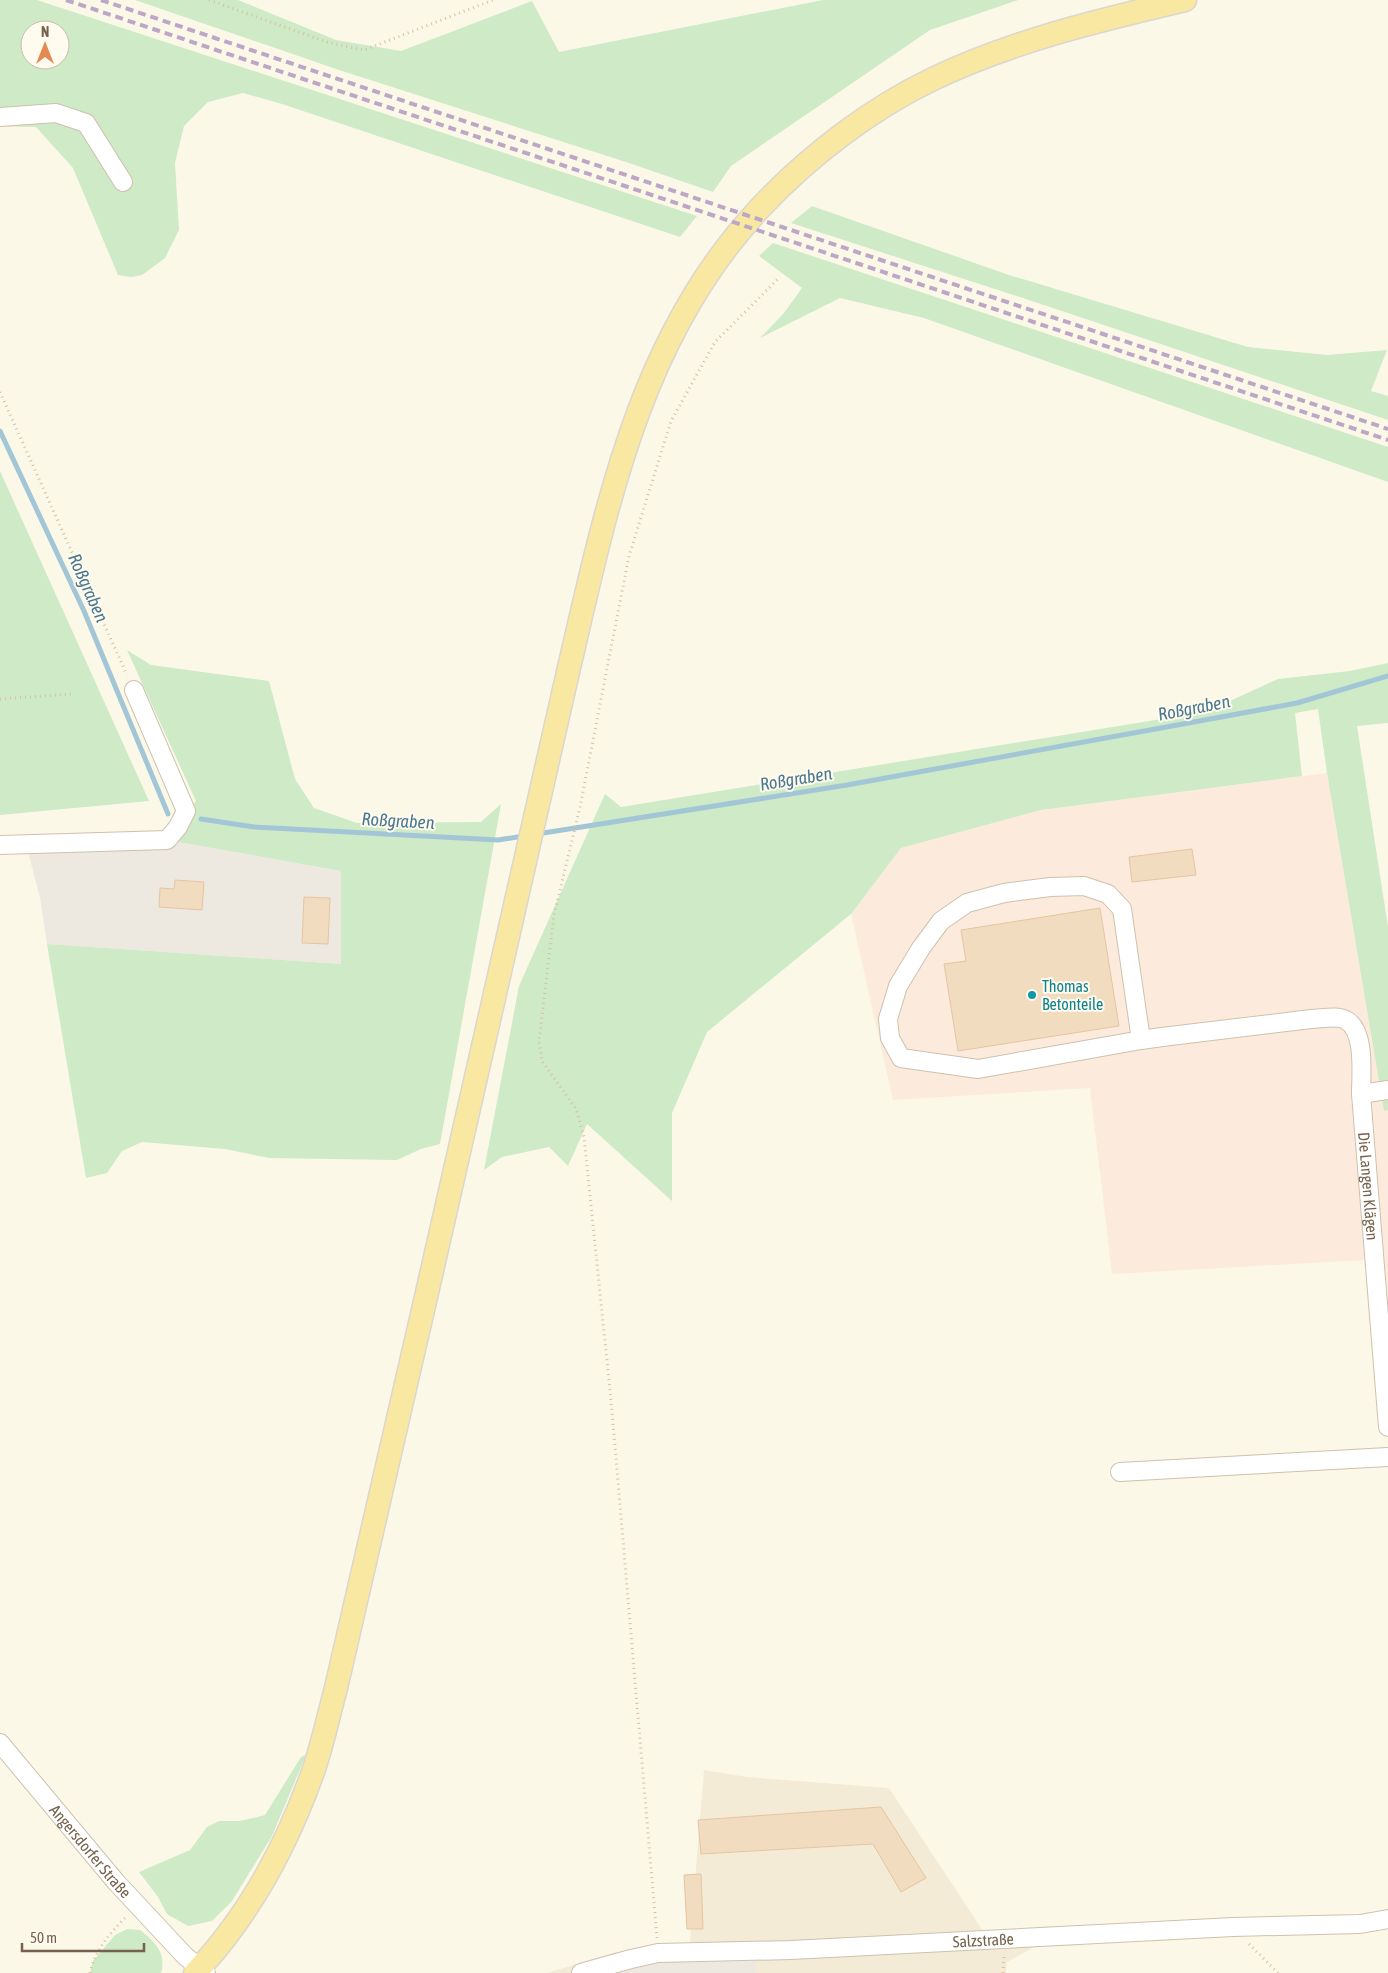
<svg xmlns="http://www.w3.org/2000/svg" width="1388" height="1973" viewBox="0 0 1388 1973" font-family="'Asap Condensed',sans-serif">
	<style>
		.residential { fill: #f4ebd6 }
		.commercial { fill: #fcebdc }
		.industrial { fill: #ede9e1 }
		.green { fill: #ceeac6; fill-rule: evenodd }
		.lines { fill: none; stroke-linecap: round; stroke-linejoin: round }
		.stream { stroke: #a3c6d7; stroke-width: 5 }
		.building { fill: #f1dcc0; stroke: #e3c6a0 }
		.minor-casing { stroke: #cec1ae; stroke-width: 20 }
		.major-casing { stroke: #dbd6d0; stroke-width: 25 }
		.path { stroke: #d6c0a3; stroke-width: 3; stroke-dasharray: 1 4; stroke-linecap: butt }
		.minor { stroke: #fff; stroke-width: 18 }
		.major { stroke: #f9e8a2; stroke-width: 22 }
		.rail { stroke: #bda6c6; stroke-width: 4; stroke-dasharray: 8 5; stroke-linecap: butt }
		.culture-dot { fill: #0f9aa8; stroke: #fffbee; stroke-width: 2 }
		.labels { text-anchor: middle; stroke-width: 4; stroke-linejoin: round; paint-order: stroke }
		.culture-label { font-size: 16px; fill: #0d838f; stroke: #fffbee; text-anchor: start }
		.street-label { font-size: 16px; fill: #76624c; stroke: #fffbee }
		.water-label { font-size: 18px; font-style: italic; fill: #497890; stroke: #fffbee }
	</style>
	<rect width="100%" height="100%" fill="#fcf8e8"/>
	<polygon class="residential" points="704,1770 747,1777 889,1788 989,1940 1040,1944 1007,1962 1006,1973 547,1973 616,1952 689,1953"/>
	<polygon class="commercial" points="1327,773 1384,1111 1388,1110 1388,1308 1383,1259 1112,1274 1090,1088 893,1100 851,914 901,848 1041,810"/>
	<g class="industrial">
		<polygon points="167,840 341,871 341,964 47,944 40,898 26,844"/>
		<polygon points="755,1952 756,1973 616,1973 625,1970 658,1953"/>
	</g>
	<g class="green">
		<path d="M 0,0 L 37,0 L 697,216 L 680,237 L 282,104 L 243,93 L 208,102 L 184,126 L 175,163 L 179,230 L 165,258 L 142,275 L 131,277 L 118,275 L 73,168 L 36,127 L 0,126 ZM 30,30 L 60,30 L 60,60 L 30,60 Z"/>
		<polygon points="135,0 238,0 336,40 401,51 532,1 559,52 823,0 1018,0 930,30 731,166 713,192 629,163 342,71"/>
		<polygon points="812,206 1009,275 1248,347 1327,355 1387,350 1371,391 1388,396 1388,420 1023,298 791,223"/>
		<polygon points="773,243 1388,447 1388,482 924,318 840,298 760,338 784,313 802,288 759,256"/>
		<polygon points="0,471 149,801 0,815"/>
		<polygon points="127,650 151,665 269,681 295,779 314,808 357,823 481,822 501,804 440,1144 421,1149 397,1160 269,1158 225,1149 142,1142 122,1151 107,1173 86,1178 47,944 341,964 341,871 167,840 196,801"/>
		<polygon points="1388,663 1388,723 1357,726 1388,927 1388,1110 1384,1111 1327,773 1318,709 1295,713 1302,776 1041,810 901,848 851,914 707,1032 672,1113 672,1201 587,1124 568,1166 549,1147 502,1157 484,1170 519,986 605,794 621,807 1186,715 1221,705 1278,679 1350,671"/>
		<polygon points="306,1755 272,1836 232,1901 212,1921 188,1926 167,1914 158,1897 139,1872 190,1850 207,1827 219,1821 240,1821 265,1815 301,1757"/>
		<path d="M 127,1929 L 140,1930 C 154,1941 167,1953 161,1973 L 90,1973 L 93,1961 L 115,1935 Z"/>
	</g>
	<g class="lines">
		<g class="stream">
			<polyline points="0,431 84,611 168,814"/>
			<polyline points="201,819 254,827 498,840 524,836"/>
			<polyline points="537,834 847,785 1172,726 1297,703 1388,676"/>
		</g>
	</g>
	<g class="building">
		<polygon points="1192,849 1196,875 1132,882 1129,857"/>
		<polygon points="175,880 204,882 202,910 159,907 160,888 174,889"/>
		<polygon points="304,897 330,898 328,944 302,943"/>
		<polygon points="1100,908 1119,1026 958,1051 944,964 966,961 961,930"/>
		<polygon points="881,1807 926,1878 901,1892 873,1844 701,1854 698,1820"/>
		<polygon points="701,1874 703,1929 687,1929 684,1875"/>
	</g>
	<g class="lines">
		<defs>
			<g id="minor">
				<polyline points="0,117 56,113 86,123 123,182"/>
				<polyline points="0,845 167,840 178,827 186,811 134,690"/>
				<path id="s1" d="M 1141,1040 L 1122,909 L 1108,894 L 1084,886 L 1050,887 L 1004,893 L 967,903 L 941,921 L 921,948 L 898,986 L 888,1019 L 890,1038 L 901,1058 L 978,1069 L 1141,1040 L 1162,1037 L 1311,1019 C 1321,1019 1336,1015 1346,1020 C 1366,1031 1361,1075 1361,1094 L 1388,1427"/>
				<polyline points="1361,1094 1388,1090"/>
				<polyline points="1120,1472 1388,1457"/>
				<path id="s2" d="M 0,1743 L 116,1882 L 185,1956 L 206,1973"/>
				<path id="s3" d="M 581,1973 L 631,1959 L 658,1953 L 791,1950 L 1233,1927 L 1360,1924 L 1388,1919"/>
			</g>
			<path id="major" d="M 195,1973 C 249,1916 288,1843 314,1769 C 323,1742 329,1714 336,1688 C 387,1465 439,1243 489,1020 C 515,904 541,788 568,672 C 607,505 640,335 761,207 C 808,157 870,109 933,79 C 1012,41 1100,20 1185,0"/>
		</defs>
		<use href="#minor" class="minor-casing"/>
		<use href="#major" class="major-casing"/>
		<g class="path">
			<polyline points="209,0 327,42 364,50 493,0"/>
			<polyline points="0,392 127,675"/>
			<polyline points="0,699 71,694"/>
			<polyline points="657,1938 611,1400 584,1137 576,1109 542,1061 539,1041 554,915 580,807 629,556 671,421 715,342 778,279"/>
			<polyline points="1249,1944 1278,1973"/>
			<path d="M 90,1973 C 95,1950 110,1933 126,1917"/>
			<polyline points="1003,1973 1004,1954"/>
		</g>
		<use href="#minor" class="minor"/>
		<use href="#major" class="major"/>
		<g class="rail">
			<polyline points="66,0 1388,440"/>
			<polyline points="101,0 1388,429"/>
		</g>
	</g>
	<circle class="culture-dot" cx="1032" cy="995" r="5"/>
	<g class="labels">
		<g class="culture-label">
			<text x="1042" y="992">Thomas<tspan x="1042" dy="18">Betonteile</tspan></text>
		</g>
		<g class="street-label">
			<text dy="6" stroke="none"><textPath href="#s1" startOffset="1104">Die Langen Klägen</textPath></text>
			<text dy="6" stroke="none"><textPath href="#s2" startOffset="141">Angersdorfer Straße</textPath></text>
			<text dy="6" stroke="none"><textPath href="#s3" startOffset="405">Salzstraße</textPath></text>
		</g>
		<g class="water-label">
			<text transform="translate(88 588) rotate(66)" y="6">Roßgraben</text>
			<text transform="translate(1194 708) rotate(-11)" y="6">Roßgraben</text>
			<text transform="translate(796 779) rotate(-9)" y="6">Roßgraben</text>
			<text transform="translate(398 821) rotate(3)" y="6">Roßgraben</text>
		</g>
	</g>
	<g transform="translate(45 45)"><circle r="24" fill="#fffbee" stroke="#c8bead"/>
	<path d="M0-4L9 19L0 12L-9 19Z" fill="#e38a50"/>
	<text y="-8" font-size="14" font-weight="bold" text-anchor="middle" fill="#76624c">N</text>
	</g>
	<path d="M22 1943v8h122v-8" fill="none" stroke="#76624c" stroke-width="2.5"/>
	<text x="30" y="1943" font-size="15" fill="#76624c" stroke="#fffbee" stroke-width="4" paint-order="stroke">50 m</text>
</svg>
